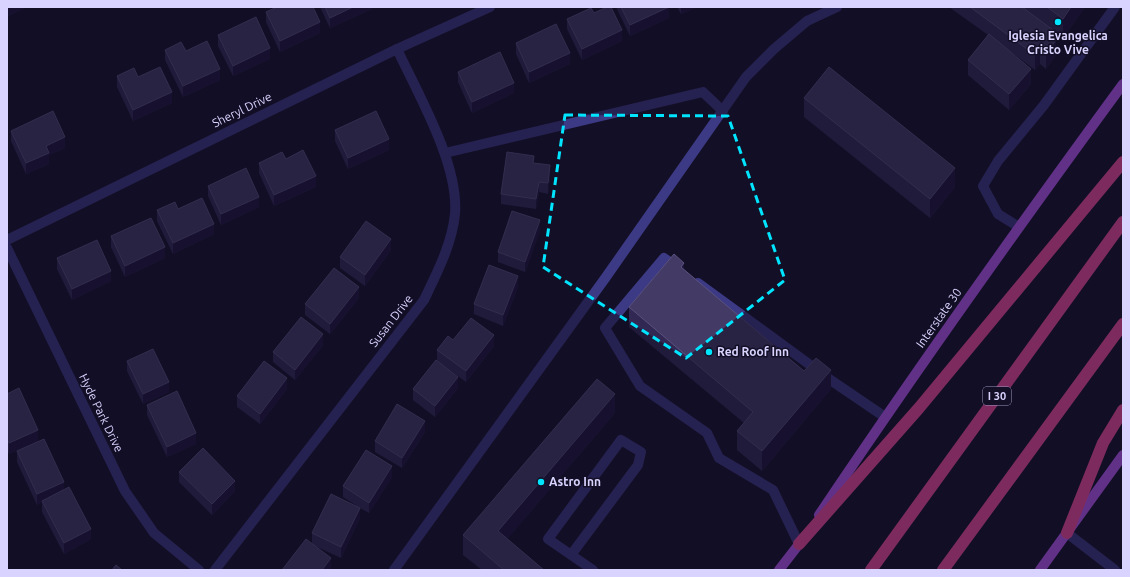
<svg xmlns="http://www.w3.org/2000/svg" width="1130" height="577" viewBox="0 0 1130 577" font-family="Ubuntu,sans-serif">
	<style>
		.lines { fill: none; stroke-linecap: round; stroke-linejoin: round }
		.minor { stroke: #3d3a85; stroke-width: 10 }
		.major { stroke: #c25bff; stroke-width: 10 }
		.highway { stroke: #ff4fa3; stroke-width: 12 }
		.wall { fill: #312854 }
		.shaded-wall { fill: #1d163a }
		.building { fill: #433a66; stroke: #5a527e }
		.marked { fill: none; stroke: #00e5ff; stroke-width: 3; stroke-dasharray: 8 5; stroke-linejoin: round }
		.poi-dot { fill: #00e5ff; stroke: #130f26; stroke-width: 1.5 }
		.labels { text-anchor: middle; stroke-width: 3; stroke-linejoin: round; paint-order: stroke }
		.shield { fill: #130f26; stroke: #9e99be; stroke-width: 1 }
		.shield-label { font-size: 11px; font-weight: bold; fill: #d9d4ff }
		.poi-label { font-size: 12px; font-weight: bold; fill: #d9d4ff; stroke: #130f26; text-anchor: start }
		.street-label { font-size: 12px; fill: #d9d4ff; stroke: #130f26 }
	</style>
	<rect width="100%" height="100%" fill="#130f26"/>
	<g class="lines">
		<g class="minor">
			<polyline points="445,153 703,92 723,111"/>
			<polyline points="1019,227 998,214 983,186 998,161 1044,105 1115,7"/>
			<polyline points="7,240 397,49 490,7"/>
			<polyline points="7,248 125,491 154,533 199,570"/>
			<polyline points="678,268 664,258 605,328 640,386 707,433 719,458 773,490 799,544"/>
			<polyline points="698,283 832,381 885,417"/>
			<polyline points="1067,533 1115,570"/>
			<polyline points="571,555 638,465 641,452 621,440 548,539 593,570"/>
			<path d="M 215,570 L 424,300 C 437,273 452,244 455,214 C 459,164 418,94 397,49"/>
			<polyline points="394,570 606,277 746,77 774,49 807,21 837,7"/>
		</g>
		<g class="major">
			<path d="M 819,515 C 917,369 1019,226 1123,84"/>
			<polyline points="779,570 803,539"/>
			<polyline points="1040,570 1123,455"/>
		</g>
		<g class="highway">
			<polyline points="1067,533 1103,443 1123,410"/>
			<polyline points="799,544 919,408 1123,162"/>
			<polyline points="871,570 1123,222"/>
			<polyline points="943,570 1123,324"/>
		</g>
	</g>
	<g class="wall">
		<polygon points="7,7 27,7 8,16 7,13"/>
		<polygon points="320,7 372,7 372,9 330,28"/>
		<polygon points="616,7 669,7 669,18 630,36"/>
		<polygon points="677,7 697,7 681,14"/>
		<polygon points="949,7 1085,7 1063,38 1053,31 1053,38 1056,55 1046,69 1040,64 1035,70 1011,52 1031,84 1009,110 968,75 968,60 988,35"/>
		<polygon points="266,12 320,33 280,52 266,22"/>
		<polygon points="594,13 622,41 582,60 567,29 567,19"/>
		<polygon points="218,35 270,59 233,76 218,46"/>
		<polygon points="516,43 570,64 529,83 516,54"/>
		<polygon points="165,50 186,51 220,80 183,97 165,60"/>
		<polygon points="458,72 514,93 472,113 458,82"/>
		<polygon points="117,76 138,77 172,103 133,121 117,87"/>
		<polygon points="804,98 955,187 930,218 804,117"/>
		<polygon points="335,130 389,150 348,169 335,141"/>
		<polygon points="11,131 65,148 49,155 49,164 26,174 11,141"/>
		<polygon points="286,159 316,187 274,206 259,173 259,163"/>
		<polygon points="534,163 550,176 548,194 539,192 536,209 501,204 501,194"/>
		<polygon points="208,186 259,207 221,225 208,196"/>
		<polygon points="178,209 214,234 173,254 157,221 157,210"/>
		<polygon points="540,231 525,272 498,262 498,252"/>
		<polygon points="111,236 165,258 125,277 111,247"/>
		<polygon points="391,250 365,286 340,268 340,257"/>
		<polygon points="57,258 111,281 72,300 57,269"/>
		<polygon points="684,270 804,371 831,389 762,471 737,450 737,431 744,423 629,327 629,307"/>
		<polygon points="518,287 503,326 474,314 474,304"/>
		<polygon points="359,298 330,334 305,315 305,304"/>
		<polygon points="453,340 494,346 466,382 437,361 437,350"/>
		<polygon points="323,345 295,380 273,362 273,352"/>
		<polygon points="127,361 169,392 143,404 127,371"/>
		<polygon points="458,388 435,417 413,400 413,389"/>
		<polygon points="287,389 260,424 237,407 237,396"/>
		<polygon points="7,394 38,441 9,454 7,449"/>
		<polygon points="147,405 196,444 167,457 147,415"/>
		<polygon points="615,413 507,539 544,570 482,570 463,555 463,535"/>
		<polygon points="425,432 402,468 375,452 375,441"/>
		<polygon points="17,451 64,490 91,539 64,554 42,512 42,502 37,505 17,462"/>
		<polygon points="179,472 235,491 212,515 179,482"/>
		<polygon points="392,477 369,513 360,508 360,518 341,558 315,546 331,569 312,543 312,533 360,508 343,497 343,486"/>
	</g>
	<g class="shaded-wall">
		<polygon points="8,7 27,7 8,16"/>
		<polygon points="353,7 372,7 372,9 330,28 330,18"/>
		<polygon points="669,7 669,18 630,36 630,25"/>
		<polygon points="681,7 697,7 681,14"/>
		<polygon points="1071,7 1085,7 1063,38 1063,19"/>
		<polygon points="320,22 320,33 280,52 280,41"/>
		<polygon points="622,30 622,41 582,60 582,49"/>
		<polygon points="1053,30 1053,44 1056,40 1056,55 1046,69 1046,54 1050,35"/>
		<polygon points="270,48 270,59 233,76 233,66"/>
		<polygon points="1040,49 1040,64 1035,70 1035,55"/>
		<polygon points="570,53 570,64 529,83 529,72"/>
		<polygon points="220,69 220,80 183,97 183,86"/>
		<polygon points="1031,69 1031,84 1009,110 1009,94"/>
		<polygon points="514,83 514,93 472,113 472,102"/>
		<polygon points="172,92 172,103 133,121 133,110"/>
		<polygon points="65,137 65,148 49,155 49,164 26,174 26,163 46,146"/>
		<polygon points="389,139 389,150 348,169 348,158"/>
		<polygon points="550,165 550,176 548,194 548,183"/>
		<polygon points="955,168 955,187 930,218 930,199"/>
		<polygon points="316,176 316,187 274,206 274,195"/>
		<polygon points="539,182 539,192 536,209 536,199"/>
		<polygon points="259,197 259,207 221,225 221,214"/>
		<polygon points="540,220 540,231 525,272 525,262"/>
		<polygon points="214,224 214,234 173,254 173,243"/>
		<polygon points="391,239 391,250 365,286 365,275"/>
		<polygon points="165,247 165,258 125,277 125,266"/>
		<polygon points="684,263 684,282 681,267"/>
		<polygon points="111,271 111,281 72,300 72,289"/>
		<polygon points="518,276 518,287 503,326 503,315"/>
		<polygon points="359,287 359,298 330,334 330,324"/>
		<polygon points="323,334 323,345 295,380 295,370"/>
		<polygon points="494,335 494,346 466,382 466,371"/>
		<polygon points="831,370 831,389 762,471 762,451"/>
		<polygon points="458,377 458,388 435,417 435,406"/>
		<polygon points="287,378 287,389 260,424 260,414"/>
		<polygon points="169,382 169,392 143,404 143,394"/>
		<polygon points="615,394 615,413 498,550 498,531"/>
		<polygon points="425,421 425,432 402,468 402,458"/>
		<polygon points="38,430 38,441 9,454 9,443"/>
		<polygon points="196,433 196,444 167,457 167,447"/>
		<polygon points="392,466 392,477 369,513 369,503"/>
		<polygon points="235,481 235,491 212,515 212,504"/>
		<polygon points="64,482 64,492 37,505 37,494"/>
		<polygon points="360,508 360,518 341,558 341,547"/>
		<polygon points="91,529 91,539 64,554 64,543"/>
		<polygon points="331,558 331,569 330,570 322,570"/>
	</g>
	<g class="building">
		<polygon points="277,7 313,7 320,22 280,41 266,12"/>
		<polygon points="325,7 353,7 330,18"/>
		<polygon points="607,7 611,7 622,30 582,49 567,19 591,8 594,13"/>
		<polygon points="621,7 669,7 630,25"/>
		<polygon points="970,7 1022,7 1053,30 1050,35 1056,40 1046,54 1040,49 1035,55"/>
		<polygon points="1047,7 1071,7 1063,19"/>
		<polygon points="256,17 270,48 233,66 218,35"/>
		<polygon points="556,24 570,53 529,72 516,43"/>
		<polygon points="989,34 1031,69 1009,94 968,60"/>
		<polygon points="207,41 220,69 183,86 165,50 181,42 186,51"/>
		<polygon points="500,52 514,83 472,102 458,72"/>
		<polygon points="160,67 172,92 133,110 117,76 134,68 138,77"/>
		<polygon points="829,67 955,168 930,199 804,98"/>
		<polygon points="53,111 65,137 46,146 49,153 26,163 11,131"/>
		<polygon points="376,111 389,139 348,158 335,130"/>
		<polygon points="303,150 316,176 274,195 259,163 282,152 286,159"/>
		<polygon points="507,152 534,156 533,163 550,165 548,183 539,182 536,199 501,194"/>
		<polygon points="246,168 259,197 221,214 208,186"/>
		<polygon points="202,198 214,224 173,243 157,210 175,202 178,209"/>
		<polygon points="512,211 540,220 525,262 498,252"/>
		<polygon points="151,218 165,247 125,266 111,236"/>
		<polygon points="366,221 391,239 365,275 340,257"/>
		<polygon points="97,240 111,271 72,289 57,258"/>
		<polygon points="674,254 684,263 681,267 804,371 816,358 831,370 762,451 737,431 753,412 629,307"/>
		<polygon points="489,265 518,276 503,315 474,304"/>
		<polygon points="334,268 359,287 330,324 305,304"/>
		<polygon points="301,317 323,334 295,370 273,352"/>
		<polygon points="471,318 494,335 466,371 437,350 448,336 453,340"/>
		<polygon points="153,349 169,382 143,394 127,361"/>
		<polygon points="436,360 458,377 435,406 413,389"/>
		<polygon points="264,361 287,378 260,414 237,396"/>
		<polygon points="597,379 615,394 498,531 544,570 504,570 463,535"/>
		<polygon points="19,388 38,430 9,443 7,438 7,394"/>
		<polygon points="177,391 196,433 167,447 147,405"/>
		<polygon points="397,404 425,421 402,458 375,441"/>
		<polygon points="44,439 64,482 37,494 17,451"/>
		<polygon points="203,448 235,481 212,504 179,472"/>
		<polygon points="366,450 392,466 369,503 343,486"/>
		<polygon points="69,487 91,529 64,543 42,501"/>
		<polygon points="331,494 360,508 341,547 312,533"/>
		<polygon points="306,539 331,558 322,570 282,570"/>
		<polygon points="116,565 122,570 112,570"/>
	</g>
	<path d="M0 0H1130V577H0ZM 565,115 L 728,116 L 785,280 L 686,358 L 543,267 Z" fill="#130f26" fill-opacity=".55" fill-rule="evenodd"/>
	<path class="marked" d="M 565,115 L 728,116 L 785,280 L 686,358 L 543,267 Z"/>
	<g class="poi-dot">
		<circle cx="1058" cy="22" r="4"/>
		<circle cx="709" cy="352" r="4"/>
		<circle cx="541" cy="482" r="4"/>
	</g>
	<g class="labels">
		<rect class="shield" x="983" y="387" width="28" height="18" rx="3"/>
		<g class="shield-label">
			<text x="997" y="400">I 30</text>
		</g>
		<g class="poi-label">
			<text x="1058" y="40" text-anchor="middle">Iglesia Evangelica<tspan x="1058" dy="14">Cristo Vive</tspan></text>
			<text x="717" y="356">Red Roof Inn</text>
			<text x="549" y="486">Astro Inn</text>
		</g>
		<g class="street-label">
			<text transform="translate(242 110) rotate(-26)" y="4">Sheryl Drive</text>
			<text transform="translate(939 318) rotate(-55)" y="4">Interstate 30</text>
			<text transform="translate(391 321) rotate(-52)" y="4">Susan Drive</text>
			<text transform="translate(101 413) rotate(64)" y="4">Hyde Park Drive</text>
		</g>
	</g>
	<rect width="1130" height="577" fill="none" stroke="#d9d4ff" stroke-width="16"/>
</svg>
